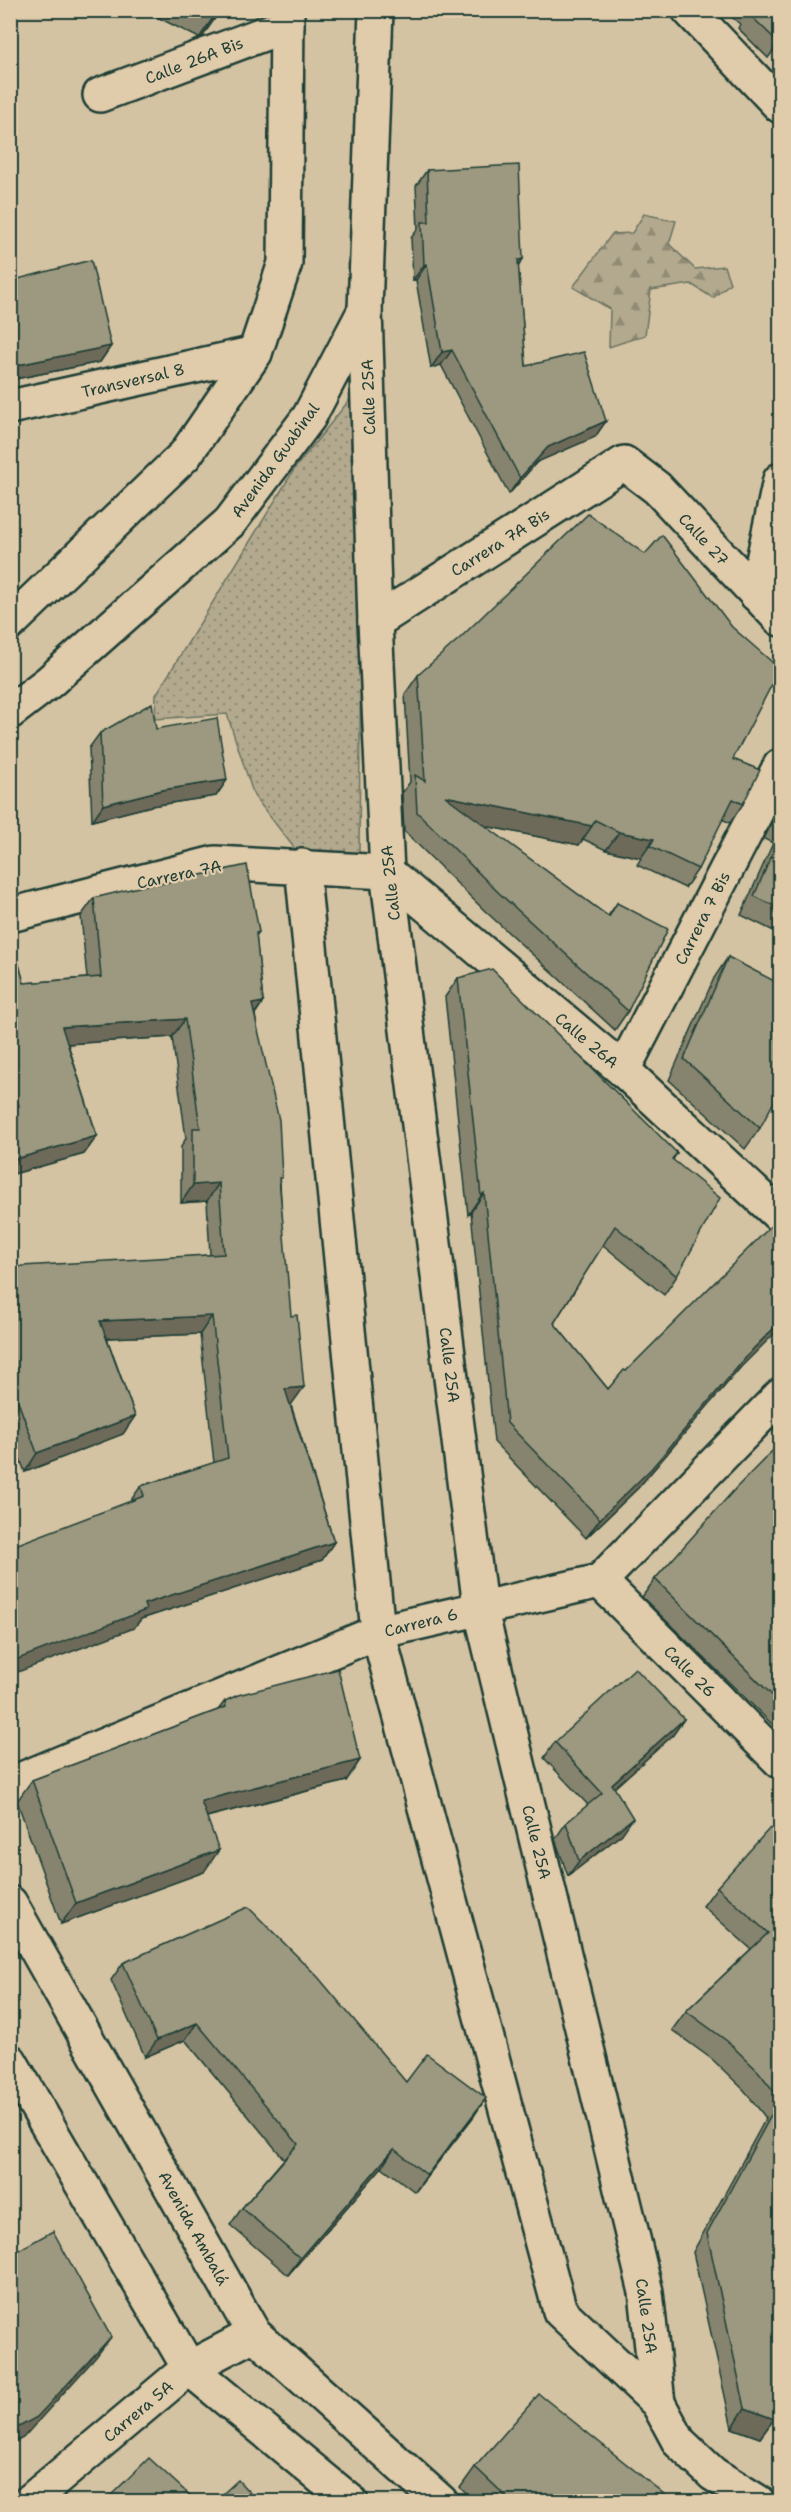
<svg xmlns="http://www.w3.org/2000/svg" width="791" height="2512" viewBox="0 0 791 2512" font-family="'Shantell Sans',sans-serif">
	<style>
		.forest { fill: url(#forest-firs); stroke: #697361; stroke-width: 1.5 }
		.park { fill: url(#park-dots); stroke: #697361; stroke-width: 1.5 }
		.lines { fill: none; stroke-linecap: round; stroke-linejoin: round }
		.minor-casing { stroke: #1f3d34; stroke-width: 38 }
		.major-casing { stroke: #1f3d34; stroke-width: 38 }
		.minor { stroke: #e0cbaa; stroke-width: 33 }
		.major { stroke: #e0cbaa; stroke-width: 33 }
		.wall { fill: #86846e; stroke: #1f3d34; stroke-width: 1.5 }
		.shaded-wall { fill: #6d6b5a; stroke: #1f3d34; stroke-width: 1.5 }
		.building { fill: #9c9980; stroke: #1f3d34; stroke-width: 1.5 }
		.labels { text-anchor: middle; stroke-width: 4.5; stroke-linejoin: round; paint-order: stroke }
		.street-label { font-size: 16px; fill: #1f3d34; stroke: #e0cbaa }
	</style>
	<defs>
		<pattern id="forest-firs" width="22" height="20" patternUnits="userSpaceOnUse" patternTransform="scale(1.5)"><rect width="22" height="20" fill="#b3a98e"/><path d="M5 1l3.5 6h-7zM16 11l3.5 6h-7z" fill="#918b75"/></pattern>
		<pattern id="park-dots" width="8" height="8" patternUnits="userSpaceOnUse" patternTransform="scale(1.5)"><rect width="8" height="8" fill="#b3a98e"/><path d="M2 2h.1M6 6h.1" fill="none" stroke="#918b75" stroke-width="1.8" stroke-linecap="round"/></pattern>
	</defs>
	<rect width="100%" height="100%" fill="#d4c3a3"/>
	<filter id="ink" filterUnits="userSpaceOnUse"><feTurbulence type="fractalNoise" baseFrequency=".0167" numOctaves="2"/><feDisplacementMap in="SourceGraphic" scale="12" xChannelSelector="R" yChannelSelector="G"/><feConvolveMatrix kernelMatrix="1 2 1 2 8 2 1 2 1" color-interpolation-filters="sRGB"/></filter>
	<g filter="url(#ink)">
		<polygon class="forest" points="644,214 676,221 669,244 695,269 724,266 730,283 713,298 691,284 651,290 645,335 609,347 610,309 573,287 612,234 632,233"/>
		<polygon class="park" points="363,383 359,856 295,849 254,796 227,714 155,719 156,695 295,468"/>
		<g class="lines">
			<defs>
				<g id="minor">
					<polyline points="689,10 780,106"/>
					<polyline points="100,95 287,25"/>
					<polyline points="365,310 375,622 387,872 480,1607 646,2292 658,2403"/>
					<polyline points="10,407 255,353"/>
					<polyline points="756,594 780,480"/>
					<polyline points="375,622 624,463 657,488 780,619"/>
					<polyline points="302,866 378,1632 560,2311 658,2403 679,2442 713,2474 758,2502"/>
					<polyline points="10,915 215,863 387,872 623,1070 780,1216"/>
					<polyline points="623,1070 780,766"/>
					<polyline points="600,1581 780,1761"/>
					<polyline points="10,1784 378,1632 600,1581 780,1396"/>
					<polyline points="29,2502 189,2368 254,2334"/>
				</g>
				<g id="major">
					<polyline points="10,623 185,455 255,353 285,263 287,10"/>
					<polyline points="10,712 49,682 230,522 309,417 365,310 376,10"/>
					<polyline points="10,1903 254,2334 441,2502"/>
					<polyline points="10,2061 189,2368 351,2502"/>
				</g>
			</defs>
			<use href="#minor" class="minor-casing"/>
			<use href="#major" class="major-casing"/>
			<use href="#minor" class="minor"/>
			<use href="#major" class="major"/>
		</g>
		<g class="wall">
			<polygon points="143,10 220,10 202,37 199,38"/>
			<polygon points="723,10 780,10 779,43 768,58 738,28 740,24"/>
			<polygon points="427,170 523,259 518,267 526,366 606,421 595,437 537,462 509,494 441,365 431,368 416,280 413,280 411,238 418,229 416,186"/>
			<polygon points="10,281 111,346 100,362 10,380"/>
			<polygon points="418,675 733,759 743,804 730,823 722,819 698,869 685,888 637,865 641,858 606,850 583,839 579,845 485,826 608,916 617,903 628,1011 615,1030 485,911 404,831 402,793 410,782 405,694"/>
			<polygon points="156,729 227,780 216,796 151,806 92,821 89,748 100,733"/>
			<polygon points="780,806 780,934 741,915 773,843 764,839"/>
			<polygon points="159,884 259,932 256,936 263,1002 255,1014 280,1182 291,1405 334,1542 322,1560 141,1619 134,1628 131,1500 141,1486 214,1463 200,1334 107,1338 135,1416 123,1434 25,1472 10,1433 10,1270 210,1255 207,1201 181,1203 181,1147 186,1138 172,1037 68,1044 97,1136 84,1154 10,1175 10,932 24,983 87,978 81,916 94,898"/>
			<polygon points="728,957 760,1128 745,1149 669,1080 714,978"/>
			<polygon points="458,978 677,1153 673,1160 677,1276 664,1295 603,1245 554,1323 608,1389 626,1371 740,1368 638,1488 586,1538 494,1442 471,1212 468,1215 445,997"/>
			<polygon points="780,1443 780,1732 642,1597 655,1579"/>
			<polygon points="225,1701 360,1760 346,1781 207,1817 204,1872 61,1924 17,1801 32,1780 218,1710"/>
			<polygon points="684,1719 673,1735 614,1788 622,1834 568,1876 555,1839 566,1823 588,1805 544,1758 555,1742"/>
			<polygon points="780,1836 780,2407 774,2419 760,2438 732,2428 693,2252 766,2118 744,2090 713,2060 672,2030 686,2011 751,1949 703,1906 717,1887"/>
			<polygon points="123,1963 406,2082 474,2116 415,2192 382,2167 288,2275 230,2225 242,2208 284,2159 185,2040 145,2057 111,1980"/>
			<polygon points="475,2467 674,2502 475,2502 460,2488"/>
		</g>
		<g class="shaded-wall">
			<polygon points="218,14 202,37 199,38 215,15"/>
			<polygon points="523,259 512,275 518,260"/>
			<polygon points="427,264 416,280 413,280 424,265"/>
			<polygon points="111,346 100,362 10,380 10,370 13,366"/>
			<polygon points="452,350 441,365 431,368 442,352"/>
			<polygon points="606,421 595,437 537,462 509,494 520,478 548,447"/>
			<polygon points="227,780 216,796 151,806 92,821 103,805 162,790"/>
			<polygon points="445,796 592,826 579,845 431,815"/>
			<polygon points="619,832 654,839 641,858 606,850"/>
			<polygon points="263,1002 250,1020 252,1004"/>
			<polygon points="185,1019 172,1037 50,1045 62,1027"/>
			<polygon points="97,1136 84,1154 10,1175 10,1162 12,1160"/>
			<polygon points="219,1183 207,1201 181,1203 193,1185"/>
			<polygon points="484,1193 471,1212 468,1215 481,1196"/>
			<polygon points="212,1316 200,1334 87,1339 100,1321"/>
			<polygon points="780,1322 780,1328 740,1368 638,1488 586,1538 600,1519 754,1348"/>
			<polygon points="304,1387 291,1405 273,1407 285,1389"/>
			<polygon points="135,1416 123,1434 25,1472 37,1453"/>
			<polygon points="334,1542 322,1560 141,1619 134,1628 10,1675 10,1662 144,1604"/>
			<polygon points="684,1719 673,1735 601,1800 612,1784"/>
			<polygon points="360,1760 346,1781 186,1822 201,1801"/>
			<polygon points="633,1818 622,1834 568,1876 579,1861"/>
			<polygon points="219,1850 204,1872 61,1924 76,1903"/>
			<polygon points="197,2023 185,2040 145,2057 157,2040"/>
			<polygon points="486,2098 474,2116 415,2192 427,2175"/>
			<polygon points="394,2149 382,2167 288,2275 300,2258"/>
			<polygon points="111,2337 96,2357 23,2438 10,2445 10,2432"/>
			<polygon points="745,2408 774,2419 760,2438 732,2428"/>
		</g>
		<g class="building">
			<polygon points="207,10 220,10 218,14 215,15"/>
			<polygon points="749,10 780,10 780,37 779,43 748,13"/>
			<polygon points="519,165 523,259 518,260 526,366 584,352 606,421 548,447 520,478 452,350 442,352 427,264 424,265 422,222 429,222 427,170"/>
			<polygon points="91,260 111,346 13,366 10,353 10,281"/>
			<polygon points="588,514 645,554 662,535 732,627 780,669 733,759 760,770 743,804 733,799 698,869 650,846 654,839 619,832 595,820 592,826 445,796 609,917 617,903 668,929 628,1011 498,892 417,812 415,775 425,781 418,675 460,638"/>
			<polygon points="152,703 156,729 217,718 227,780 162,790 103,805 100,733"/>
			<polygon points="780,813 780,821 777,820"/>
			<polygon points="780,836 780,909 754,896"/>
			<polygon points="247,865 259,932 256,933 263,1002 252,1004 279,1120 282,1178 279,1178 291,1316 297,1315 304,1387 285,1389 334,1542 144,1604 146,1610 10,1662 10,1547 144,1496 141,1486 228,1458 212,1316 100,1321 135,1416 37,1453 10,1380 10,1270 22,1266 224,1254 219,1183 193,1185 193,1128 200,1128 185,1019 62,1027 97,1136 12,1160 10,1154 10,1108 19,1106 10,1074 10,932 24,983 101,977 94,898 159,882 159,884"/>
			<polygon points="728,957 780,984 780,1090 760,1128 684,1059"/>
			<polygon points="492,969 677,1153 672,1159 720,1198 677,1276 615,1226 554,1323 608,1389 624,1370 626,1371 780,1217 780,1322 754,1348 651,1469 600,1519 507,1423 484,1193 481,1196 458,978"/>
			<polygon points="780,1443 780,1703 655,1579 735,1489"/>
			<polygon points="635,1668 684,1719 612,1784 633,1818 579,1861 566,1823 602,1793 555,1742"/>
			<polygon points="338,1669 360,1760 201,1801 219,1850 76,1903 32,1780 226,1707 225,1701 238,1695"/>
			<polygon points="770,1828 780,1836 780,2407 774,2419 745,2408 707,2233 780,2099 758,2071 727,2041 686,2011 768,1933 717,1887"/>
			<polygon points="248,1907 318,1977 406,2082 427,2054 486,2098 427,2175 394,2149 300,2258 242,2208 298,2144 197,2023 157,2040 123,1963"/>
			<polygon points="53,2231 111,2337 37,2417 10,2432 10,2235 17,2251"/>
			<polygon points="539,2394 674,2502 512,2502 475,2467"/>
			<polygon points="149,2458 196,2501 104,2502"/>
			<polygon points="238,2480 258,2502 214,2502"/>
		</g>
	</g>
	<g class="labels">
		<g class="street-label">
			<text transform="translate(194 60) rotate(-21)" y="6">Calle 26A Bis</text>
			<text transform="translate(133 380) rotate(-13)" y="6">Transversal 8</text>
			<text transform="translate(368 397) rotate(-92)" y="6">Calle 25A</text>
			<text transform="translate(275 460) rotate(-54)" y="6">Avenida Guabinal</text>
			<text transform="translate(704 539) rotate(47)" y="6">Calle 27</text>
			<text transform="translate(500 542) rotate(-32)" y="6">Carrera 7A Bis</text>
			<text transform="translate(179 874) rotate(-12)" y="6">Carrera 7A</text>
			<text transform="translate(390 883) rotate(-96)" y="6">Calle 25A</text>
			<text transform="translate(702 918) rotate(-63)" y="6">Carrera 7 Bis</text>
			<text transform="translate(587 1040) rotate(40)" y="6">Calle 26A</text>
			<text transform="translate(450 1365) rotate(83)" y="6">Calle 25A</text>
			<text transform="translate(421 1622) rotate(-14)" y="6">Carrera 6</text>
			<text transform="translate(690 1671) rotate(45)" y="6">Calle 26</text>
			<text transform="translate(537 1842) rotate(76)" y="6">Calle 25A</text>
			<text transform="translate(194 2228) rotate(61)" y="6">Avenida Ambalá</text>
			<text transform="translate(647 2316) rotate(82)" y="6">Calle 25A</text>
			<text transform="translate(138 2411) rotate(-40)" y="6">Carrera 5A</text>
		</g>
	</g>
	<rect width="791" height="2512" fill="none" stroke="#e0cbaa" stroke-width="36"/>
	<rect x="18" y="18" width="755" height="2476" fill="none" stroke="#1f3d34" stroke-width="2" filter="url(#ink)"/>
</svg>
